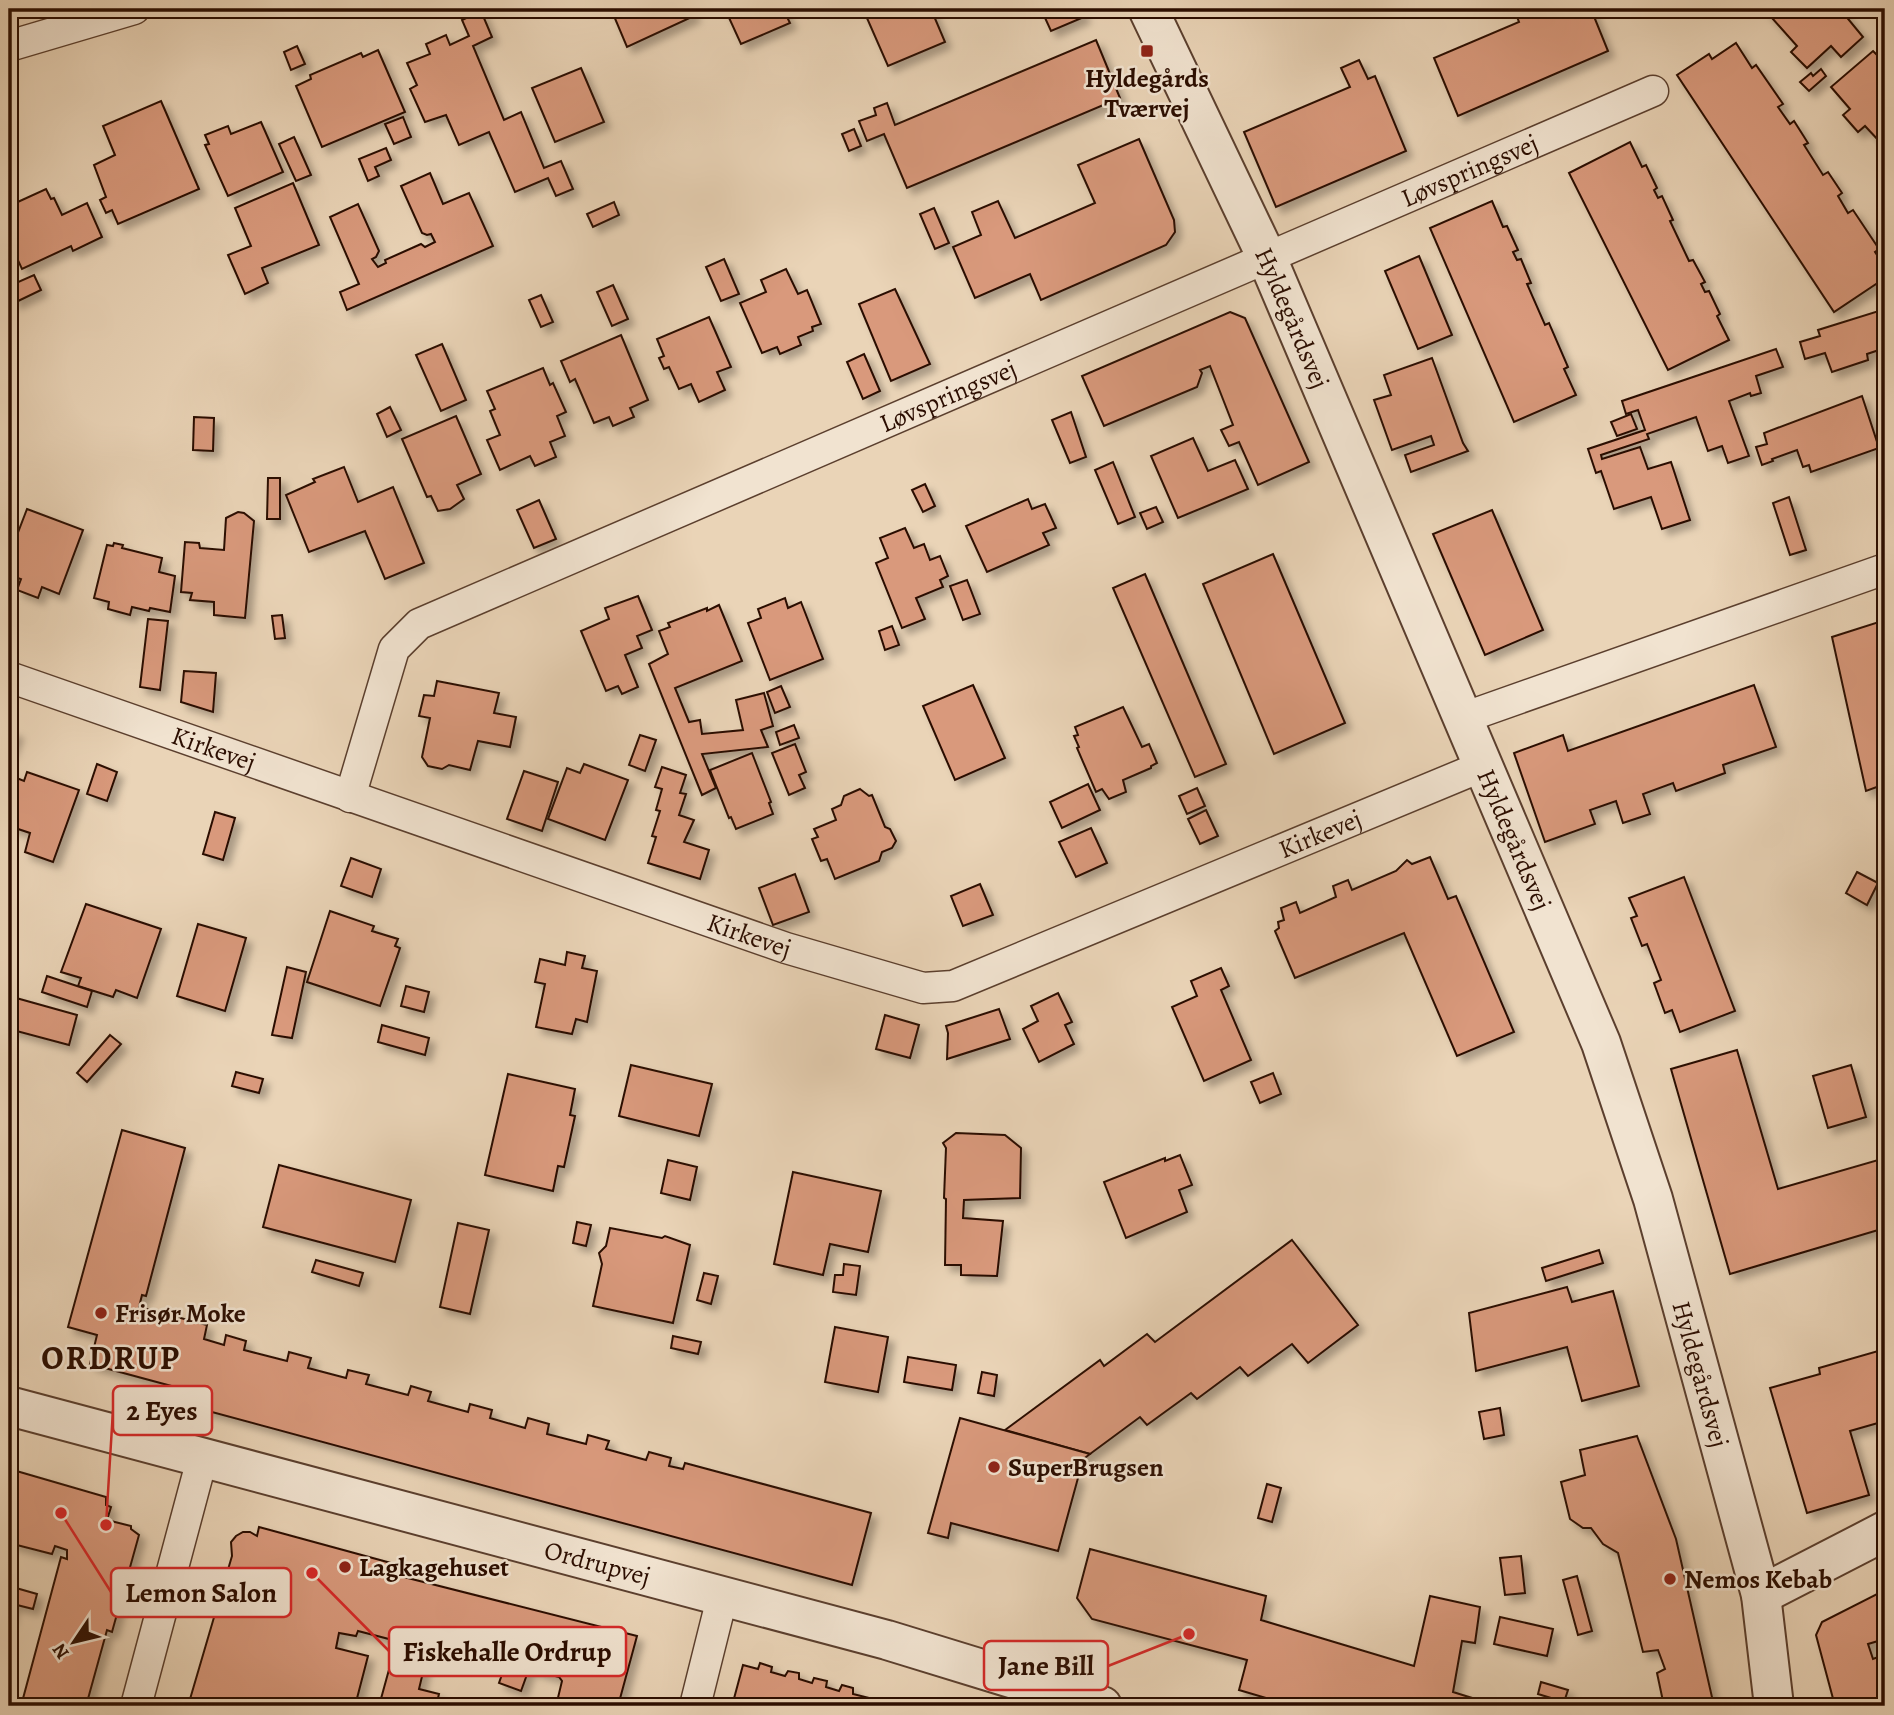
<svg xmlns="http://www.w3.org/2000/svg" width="1894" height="1715" viewBox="0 0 1894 1715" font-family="Alegreya,serif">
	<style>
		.building { fill: #d9997c; stroke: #2b0d00; stroke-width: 2; filter: url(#shadow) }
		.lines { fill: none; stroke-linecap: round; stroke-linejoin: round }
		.minor-casing { stroke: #5b3f2e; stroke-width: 33 }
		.tertiary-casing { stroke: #5b3f2e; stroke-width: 42 }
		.minor { stroke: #f1e3d0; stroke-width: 30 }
		.tertiary { stroke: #f1e3d0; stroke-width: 38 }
		.poi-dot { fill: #8f2418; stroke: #f1e3d0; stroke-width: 2.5 }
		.labels { text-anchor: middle; stroke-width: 5; stroke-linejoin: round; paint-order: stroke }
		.poi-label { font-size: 26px; font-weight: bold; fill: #2b0d00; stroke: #f1e3d0; text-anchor: start }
		.street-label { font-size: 26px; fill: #2b0d00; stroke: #f1e3d0 }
		.district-label { font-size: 33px; font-weight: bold; letter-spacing: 2px; fill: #2b0d00; stroke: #f1e3d0 }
		.leader { fill: none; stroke: #d62828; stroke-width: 2.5 }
		.callout-dot { fill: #d62828; stroke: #f1e3d0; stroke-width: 2.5 }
		.callout { fill: #f1e3d0; stroke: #d62828; stroke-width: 2.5 }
		.callout-label { font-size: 28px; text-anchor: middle; font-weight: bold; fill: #2b0d00 }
	</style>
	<defs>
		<filter id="shadow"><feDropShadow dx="6" dy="6" stdDeviation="3.5" flood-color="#0004"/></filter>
	</defs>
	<rect width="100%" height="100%" fill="#ead4b7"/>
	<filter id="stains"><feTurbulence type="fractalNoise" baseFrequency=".00286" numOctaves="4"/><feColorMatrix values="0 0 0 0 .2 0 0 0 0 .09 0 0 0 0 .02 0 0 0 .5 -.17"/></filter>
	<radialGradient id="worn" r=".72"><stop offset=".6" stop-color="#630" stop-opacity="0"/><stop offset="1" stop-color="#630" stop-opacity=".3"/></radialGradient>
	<g class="building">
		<polygon points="611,9 691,9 694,16 627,47"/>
		<polygon points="725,9 783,9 790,23 741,44"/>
		<polygon points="863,9 931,9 945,42 888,66"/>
		<polygon points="1041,9 1080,9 1084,17 1051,31"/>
		<polygon points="1514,9 1591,9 1608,51 1458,116 1434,58 1519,22"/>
		<polygon points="1764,9 1840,9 1863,37 1841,57 1831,46 1807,68 1791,52 1797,46"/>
		<polygon points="481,11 492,37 473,46 504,120 521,112 544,168 561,161 573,189 556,196 548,178 515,192 489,132 459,145 446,115 425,122 410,89 417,85 407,63 430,54 426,44 446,35 450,45 469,36 462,20"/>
		<polygon points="1096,40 1120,98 907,188 884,134 867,141 859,121 876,115 874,108 887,103 895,125"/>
		<polygon points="1736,43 1752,68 1756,65 1783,104 1778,107 1790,124 1794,121 1808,143 1804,145 1823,175 1828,172 1842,193 1838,196 1848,213 1853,210 1879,249 1875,252 1885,267 1885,278 1834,312 1677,75 1709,54 1712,59"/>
		<polygon points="297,46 305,64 291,70 284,52"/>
		<polygon points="378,50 405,112 322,147 296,86 311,79 310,75 361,53 363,57"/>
		<polygon points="1873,51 1885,63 1885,144 1882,140 1880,142 1865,126 1858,132 1843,115 1850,109 1831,87"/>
		<polygon points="1359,60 1368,79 1375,76 1406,151 1276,207 1244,132 1350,87 1341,68"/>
		<polygon points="581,68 604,122 555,142 532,88"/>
		<polygon points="1821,69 1826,76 1809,91 1800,82 1811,73 1813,76"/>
		<polygon points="161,101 199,189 118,224 112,210 106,213 100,200 106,197 94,165 115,155 103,126"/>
		<polygon points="403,117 411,137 394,144 385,124"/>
		<polygon points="261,122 283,172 228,196 205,145 209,144 205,135 228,126 231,134"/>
		<polygon points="854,129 861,146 849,151 842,134"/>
		<polygon points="294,137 311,175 296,181 279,144"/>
		<polygon points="1139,139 1174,220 1175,232 1166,245 1041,300 1030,274 975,298 953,247 981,235 972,212 998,201 1015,238 1095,203 1078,165"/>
		<polygon points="1630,142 1642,167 1646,165 1657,188 1654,190 1658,198 1662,196 1673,220 1670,221 1689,261 1693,260 1705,282 1701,284 1705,292 1709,291 1720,314 1717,316 1729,340 1668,370 1569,173"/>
		<polygon points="386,148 391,160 375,167 379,176 368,181 359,159"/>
		<polygon points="430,173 443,204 469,193 493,246 347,310 340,292 359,284 330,217 358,204 379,251 376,257 372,259 378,267 386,263 385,260 421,244 425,247 435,242 431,234 427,235 422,233 401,186"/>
		<polygon points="293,183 319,245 262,268 268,283 245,294 228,255 251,246 235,208"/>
		<polygon points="46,189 51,199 54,198 62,215 87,203 102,237 73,251 71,246 22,269 9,241 9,206"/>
		<polygon points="1492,201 1503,227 1507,226 1518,250 1513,252 1517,260 1521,259 1531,283 1527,284 1545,325 1549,323 1568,367 1564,369 1576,395 1514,422 1430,228"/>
		<polygon points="614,202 619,215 593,227 587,214"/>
		<polygon points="934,208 949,243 935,249 920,214"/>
		<polygon points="1419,256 1452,335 1418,349 1385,271"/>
		<polygon points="724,259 739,294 721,301 706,267"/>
		<polygon points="786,269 798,294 807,290 821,324 812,327 813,331 798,337 801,345 780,354 777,347 762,353 740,303 766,292 761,280"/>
		<polygon points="34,275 41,290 14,303 9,286"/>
		<polygon points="613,285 628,319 612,326 597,292"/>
		<polygon points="895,289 930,364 891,381 859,304"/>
		<polygon points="541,295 553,322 541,327 529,300"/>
		<polygon points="1885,309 1885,348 1867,354 1868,360 1832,372 1825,353 1805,359 1800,342 1820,336 1818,330"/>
		<polygon points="1230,312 1245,318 1309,462 1258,485 1239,442 1229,446 1221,430 1233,425 1210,366 1200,370 1202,373 1197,387 1104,426 1082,376"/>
		<polygon points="709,317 731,367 717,372 725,390 699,402 691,384 679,389 669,367 664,369 659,358 664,356 657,339"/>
		<polygon points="621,335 648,400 630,408 634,417 613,426 609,417 594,423 575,379 570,382 561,361"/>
		<polygon points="442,344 466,400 441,411 416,355"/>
		<polygon points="1776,349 1783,367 1756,376 1761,393 1751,396 1750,393 1729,401 1749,456 1728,463 1722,446 1708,451 1696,417 1647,434 1649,439 1601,455 1602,459 1640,447 1648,469 1671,462 1690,520 1662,529 1651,497 1614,509 1601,471 1596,473 1588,449 1645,430 1638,410 1626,414 1622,401"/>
		<polygon points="864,354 880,391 863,399 847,362"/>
		<polygon points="1432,358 1463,443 1468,451 1411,472 1405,455 1434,445 1431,436 1392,450 1374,400 1391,395 1384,375"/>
		<polygon points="543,368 550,385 553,383 566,412 557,416 565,436 550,442 556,457 535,466 530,456 500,470 487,440 500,435 490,411 495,409 487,391"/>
		<polygon points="1862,396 1879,448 1811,472 1809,465 1803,467 1797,450 1772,459 1773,461 1762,465 1756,447 1767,444 1764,433"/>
		<polygon points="390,407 401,430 387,437 377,414"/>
		<polygon points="1071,412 1086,457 1070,463 1052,420"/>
		<polygon points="1631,414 1637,429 1617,436 1611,422"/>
		<polygon points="456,416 481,474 457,485 464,499 450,509 438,511 431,496 427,497 402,439"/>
		<polygon points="194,417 214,418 213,451 193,450"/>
		<polygon points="1193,438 1208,471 1235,460 1248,489 1178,518 1151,456"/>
		<polygon points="1113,462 1135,517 1118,524 1095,470"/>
		<polygon points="344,467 358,502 393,487 424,563 385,579 365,531 309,552 286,495 315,482 313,479"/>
		<polygon points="268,478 280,478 280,519 267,519"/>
		<polygon points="925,484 935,506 923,512 912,490"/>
		<polygon points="1789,497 1806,550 1790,555 1773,503"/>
		<polygon points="1028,499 1032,509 1045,504 1056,528 1043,533 1049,545 987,572 966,526"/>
		<polygon points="539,500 556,539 534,548 517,510"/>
		<polygon points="1156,507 1163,522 1147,529 1140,513"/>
		<polygon points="27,509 83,530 59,594 42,587 38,598 17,590 21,579 9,575 9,556"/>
		<polygon points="1492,510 1543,630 1485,655 1433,534"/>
		<polygon points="238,512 244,513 254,521 245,618 214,615 214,602 190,600 192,593 181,592 185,542 199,543 200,548 224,550 226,518"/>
		<polygon points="905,528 914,548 924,544 930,560 940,556 948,576 940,580 943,587 916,598 925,619 902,628 876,563 888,558 880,538"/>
		<polygon points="114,543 123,545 122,548 162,558 159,572 175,576 170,612 150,608 149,611 132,607 130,615 108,609 109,602 94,598 107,545 113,546"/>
		<polygon points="1273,554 1345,723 1274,754 1203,584"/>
		<polygon points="1145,574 1226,764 1195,777 1113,588"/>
		<polygon points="967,580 980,614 963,620 950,586"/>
		<polygon points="638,596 652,630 637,636 642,648 625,655 638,687 622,694 618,686 606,691 581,631 609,619 605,608"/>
		<polygon points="785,598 788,608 801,602 823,659 770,680 748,623 761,618 758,609"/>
		<polygon points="719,605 742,661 675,688 689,722 700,720 702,734 743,730 736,700 764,693 773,726 761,730 768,747 702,754 716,788 702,795 649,664 668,654 659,631 670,627 668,623 707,608 707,611"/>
		<polygon points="282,615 285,638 275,639 272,616"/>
		<polygon points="148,619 168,621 160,690 140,687"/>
		<polygon points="1885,620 1885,784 1866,791 1832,637"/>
		<polygon points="892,626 899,645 885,650 879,631"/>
		<polygon points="184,671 216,673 213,712 181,702"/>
		<polygon points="437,681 499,693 494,713 516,717 510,747 478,741 470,770 449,765 442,769 428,766 422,757 430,718 419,716 424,695 434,696"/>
		<polygon points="973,685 1005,758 955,780 923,706"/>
		<polygon points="1754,685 1776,747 1723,765 1725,773 1676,791 1673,783 1643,794 1650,814 1623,823 1616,801 1590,810 1595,824 1545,842 1514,753 1563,735 1568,751"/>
		<polygon points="781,686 790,707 775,713 767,692"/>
		<polygon points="1123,707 1142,747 1149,744 1157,763 1151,766 1151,768 1123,780 1126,792 1109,799 1102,789 1096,792 1077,748 1079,747 1074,736 1078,735 1075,727"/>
		<polygon points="794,725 799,738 780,745 776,732"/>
		<polygon points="9,730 17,733 9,754"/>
		<polygon points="640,735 656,740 645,771 629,765"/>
		<polygon points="795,744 806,772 799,775 805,788 789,795 772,753"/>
		<polygon points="752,753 771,802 769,803 773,814 736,829 731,817 729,818 710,770"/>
		<polygon points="97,764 117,772 107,801 87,794"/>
		<polygon points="584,764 628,780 605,840 548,819 567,768 580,773"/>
		<polygon points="662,767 686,775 680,793 686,794 679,815 694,820 684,842 709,850 700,879 648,863 656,837 652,836 660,811 656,810 662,789 655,787"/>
		<polygon points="524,771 558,782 542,831 507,819"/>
		<polygon points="27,772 79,790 53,862 25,852 30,833 9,826 9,775 24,781"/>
		<polygon points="1088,784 1100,810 1062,828 1050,802"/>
		<polygon points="1197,788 1205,806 1187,814 1179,796"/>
		<polygon points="860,789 869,796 872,795 885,827 890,829 896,841 892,848 882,852 879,861 835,879 827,859 821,861 812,839 818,837 814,829 836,820 832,809 841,805 844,796"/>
		<polygon points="1206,810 1218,836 1200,844 1188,819"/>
		<polygon points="215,812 235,818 223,860 203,854"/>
		<polygon points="1091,828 1107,863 1076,877 1059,842"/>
		<polygon points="1430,857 1448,899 1456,896 1514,1032 1457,1056 1404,933 1295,978 1275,931 1279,928 1278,922 1284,920 1281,908 1296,902 1300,913 1336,897 1333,886 1348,880 1352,890 1396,871 1407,860 1412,864"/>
		<polygon points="351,858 381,869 372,897 341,886"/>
		<polygon points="1857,872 1878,883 1867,905 1846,893"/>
		<polygon points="795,874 809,912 773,925 759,888"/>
		<polygon points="1684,877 1735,1011 1680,1032 1672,1010 1665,1013 1654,983 1661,980 1647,944 1642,946 1631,918 1637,916 1629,898"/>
		<polygon points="980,884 993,915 963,926 951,896"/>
		<polygon points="86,904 161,929 137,998 116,990 113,997 78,986 81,978 61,972"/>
		<polygon points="330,911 374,926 372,931 398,939 395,946 400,948 380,1006 307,982"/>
		<polygon points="198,924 246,938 225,1011 177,996"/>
		<polygon points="567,952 585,956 582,968 597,971 587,1022 576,1019 572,1034 536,1027 545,984 535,982 540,959 565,965"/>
		<polygon points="287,967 306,972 292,1038 272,1035"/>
		<polygon points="1221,968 1229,986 1221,990 1251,1060 1204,1081 1172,1007 1197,996 1191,981"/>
		<polygon points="47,976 92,991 87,1007 42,992"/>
		<polygon points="406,986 429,992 424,1012 401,1006"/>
		<polygon points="1058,993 1072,1022 1065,1025 1074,1044 1039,1062 1023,1029 1038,1021 1031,1006"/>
		<polygon points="9,996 77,1015 69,1045 9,1029"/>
		<polygon points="999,1009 1010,1039 947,1059 948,1033 946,1026"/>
		<polygon points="885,1015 919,1025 910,1058 876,1049"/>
		<polygon points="382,1025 429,1038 425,1055 378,1042"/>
		<polygon points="110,1035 121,1044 87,1082 77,1073"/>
		<polygon points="1737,1050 1778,1189 1885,1158 1885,1228 1730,1274 1671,1069"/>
		<polygon points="631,1065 712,1084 699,1136 619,1116"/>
		<polygon points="1851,1065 1866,1117 1828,1128 1813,1076"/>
		<polygon points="236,1072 263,1079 259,1093 232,1086"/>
		<polygon points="1273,1073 1281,1094 1260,1103 1251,1082"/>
		<polygon points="508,1074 575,1089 570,1115 575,1116 564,1167 558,1166 553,1191 485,1175"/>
		<polygon points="122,1130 185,1148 146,1296 142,1295 139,1307 207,1325 204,1339 224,1345 226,1335 246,1341 244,1350 287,1361 289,1352 311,1358 308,1368 346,1378 348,1370 369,1375 366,1384 408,1395 411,1386 431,1392 428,1401 468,1412 470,1404 492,1410 490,1418 525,1428 528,1418 549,1424 547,1434 586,1444 588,1435 609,1441 606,1449 646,1460 649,1452 671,1458 669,1466 683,1469 685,1463 871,1513 852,1585 186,1405 190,1391 90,1364 97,1335 68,1327"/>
		<polygon points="956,1133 1005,1135 1021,1148 1020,1198 964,1200 963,1218 1003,1221 997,1276 961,1275 961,1265 945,1265 946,1199 944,1198 946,1148 943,1143"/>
		<polygon points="1180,1155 1192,1185 1179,1190 1187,1212 1126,1238 1104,1182 1165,1158 1165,1161"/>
		<polygon points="668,1160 697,1167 690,1200 661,1193"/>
		<polygon points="279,1165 411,1200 395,1262 263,1227"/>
		<polygon points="793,1172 881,1191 868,1252 830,1244 823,1275 774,1264"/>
		<polygon points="577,1222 591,1225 586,1246 573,1243"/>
		<polygon points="458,1223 489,1230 470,1314 440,1307"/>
		<polygon points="610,1228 662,1238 665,1236 690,1245 673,1323 593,1306 602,1264 599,1253 606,1246"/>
		<polygon points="1292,1240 1358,1325 1308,1363 1292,1344 1248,1376 1240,1367 1197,1399 1191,1393 1147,1425 1140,1417 1090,1454 1005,1430 1100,1360 1104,1366 1147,1334 1155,1342"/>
		<polygon points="1599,1250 1603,1263 1546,1281 1542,1268"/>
		<polygon points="316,1260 363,1273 359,1286 312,1272"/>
		<polygon points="844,1264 860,1266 856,1295 833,1292 835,1275 843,1275"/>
		<polygon points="704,1273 718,1276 711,1304 697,1300"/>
		<polygon points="1567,1287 1572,1302 1613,1291 1639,1386 1582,1401 1567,1347 1476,1371 1469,1313"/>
		<polygon points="835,1327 888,1337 878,1392 825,1382"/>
		<polygon points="673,1336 701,1342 698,1354 671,1348"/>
		<polygon points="1885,1349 1885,1421 1850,1431 1869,1495 1807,1513 1770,1388 1820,1374 1819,1368"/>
		<polygon points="908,1357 956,1365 952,1390 904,1382"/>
		<polygon points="982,1372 997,1375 994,1396 978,1393"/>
		<polygon points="1500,1408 1504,1435 1484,1439 1479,1412"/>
		<polygon points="960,1418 1090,1454 1068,1471 1078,1478 1058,1551 951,1523 948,1538 928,1533"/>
		<polygon points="1637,1436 1676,1539 1714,1706 1664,1706 1657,1673 1665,1669 1658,1650 1643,1652 1618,1553 1603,1544 1591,1528 1583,1528 1570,1519 1561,1482 1585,1475 1580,1450"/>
		<polygon points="13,1470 106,1497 106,1505 111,1507 107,1520 131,1526 131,1529 139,1535 112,1632 107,1630 86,1706 21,1706 61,1557 67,1559 67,1550 55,1546 52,1554 9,1543 9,1486"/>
		<polygon points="1267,1484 1281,1488 1272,1522 1258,1518"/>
		<polygon points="259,1527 391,1563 388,1573 637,1636 618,1706 556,1706 562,1681 559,1677 529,1669 521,1691 499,1683 504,1669 358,1631 356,1636 339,1633 336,1648 368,1656 355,1706 188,1706 232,1556 231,1542 236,1536 243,1532 250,1532 257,1536"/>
		<polygon points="1090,1549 1266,1596 1261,1620 1414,1666 1430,1596 1480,1607 1475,1643 1462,1641 1453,1692 1498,1706 1293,1706 1239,1690 1247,1660 1092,1619 1077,1598"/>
		<polygon points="1521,1556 1525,1593 1505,1595 1500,1558"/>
		<polygon points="1577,1576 1592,1631 1578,1635 1563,1580"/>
		<polygon points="9,1586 37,1594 33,1609 13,1604 9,1621"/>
		<polygon points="1879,1593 1885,1605 1885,1639 1868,1644 1873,1659 1878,1657 1885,1684 1885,1706 1835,1706 1816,1635 1822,1622"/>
		<polygon points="1500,1617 1553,1629 1547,1656 1494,1644"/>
		<polygon points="393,1655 425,1664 419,1689 439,1694 436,1706 379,1706"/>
		<polygon points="760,1663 772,1667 771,1672 785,1676 788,1671 799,1673 799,1679 812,1683 814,1678 827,1681 826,1687 839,1691 842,1685 853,1688 853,1694 901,1706 732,1706 743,1665 758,1669"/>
		<polygon points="1541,1682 1568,1690 1564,1702 1538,1694"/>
		<polygon points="911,1699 932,1705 932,1706 908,1706"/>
	</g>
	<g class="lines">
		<defs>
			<g id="minor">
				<polyline points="9,46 134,9"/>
				<path id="s1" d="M 9,677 L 786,948 L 923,988 L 953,986 L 1483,766"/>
				<polyline points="1463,718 1885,569"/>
				<path id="s2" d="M 350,797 L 394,649 L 419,624 L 1653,91"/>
				<polyline points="136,1706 202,1459"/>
				<polyline points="695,1706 722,1598"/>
			</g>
			<g id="tertiary">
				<path id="s3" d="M 1148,9 L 1267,258 L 1601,1043 L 1653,1199 L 1761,1595 L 1774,1706"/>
				<path id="s4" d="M 9,1406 L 887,1640 L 1102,1706"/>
				<polyline points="1761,1595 1885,1531"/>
			</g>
		</defs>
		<use href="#minor" class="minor-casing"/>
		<use href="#tertiary" class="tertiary-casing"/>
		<use href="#minor" class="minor"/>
		<use href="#tertiary" class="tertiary"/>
	</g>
	<g class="poi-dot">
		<rect x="1140" y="44" width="14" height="14" rx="3.5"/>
		<circle cx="101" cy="1313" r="7"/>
		<circle cx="994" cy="1467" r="7"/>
		<circle cx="345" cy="1567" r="7"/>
		<circle cx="1670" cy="1579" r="7"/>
	</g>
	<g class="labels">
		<g class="poi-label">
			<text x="1147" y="87" text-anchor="middle">Hyldegårds<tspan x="1147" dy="30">Tværvej</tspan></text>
			<text x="115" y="1322">Frisør Moke</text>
			<text x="1008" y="1476">SuperBrugsen</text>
			<text x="359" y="1576">Lagkagehuset</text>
			<text x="1684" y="1588">Nemos Kebab</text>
		</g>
		<g class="street-label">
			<text dy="9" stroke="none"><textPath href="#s2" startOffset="1334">Løvspringsvej</textPath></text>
			<text dy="9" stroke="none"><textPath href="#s3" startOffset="341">Hyldegårdsvej</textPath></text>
			<text dy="9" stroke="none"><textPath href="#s2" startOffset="766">Løvspringsvej</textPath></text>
			<text dy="9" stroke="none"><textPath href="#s1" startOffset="217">Kirkevej</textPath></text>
			<text dy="9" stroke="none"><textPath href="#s1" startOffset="1393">Kirkevej</textPath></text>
			<text dy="9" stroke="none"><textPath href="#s3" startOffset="908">Hyldegårdsvej</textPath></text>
			<text dy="9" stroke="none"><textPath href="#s1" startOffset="784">Kirkevej</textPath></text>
			<text dy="9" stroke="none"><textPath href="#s3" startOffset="1475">Hyldegårdsvej</textPath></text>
			<text dy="9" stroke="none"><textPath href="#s4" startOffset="609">Ordrupvej</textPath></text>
		</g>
		<g class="district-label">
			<text x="111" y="1369">ORDRUP</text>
		</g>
	</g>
	<path class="leader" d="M106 1525L113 1410M61 1513L111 1592M312 1573L389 1651M1189 1634L1108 1666"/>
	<g class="callout-dot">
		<circle cx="106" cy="1525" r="7"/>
		<circle cx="61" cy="1513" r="7"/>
		<circle cx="312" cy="1573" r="7"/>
		<circle cx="1189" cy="1634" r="7"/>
	</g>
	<g class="callout">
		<rect x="113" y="1386" width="99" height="49" rx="7"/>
		<rect x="111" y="1568" width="180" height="49" rx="7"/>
		<rect x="389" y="1627" width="237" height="49" rx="7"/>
		<rect x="984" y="1641" width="124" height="49" rx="7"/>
	</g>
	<g class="callout-label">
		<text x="162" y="1420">2 Eyes</text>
		<text x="201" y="1602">Lemon Salon</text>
		<text x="507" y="1661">Fiskehalle Ordrup</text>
		<text x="1046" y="1675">Jane Bill</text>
	</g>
	<rect width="1894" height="1715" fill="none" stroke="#ead4b7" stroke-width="35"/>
	<rect x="10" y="10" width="1873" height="1694" fill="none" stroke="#2b0d00" stroke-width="3.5"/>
	<rect x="18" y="18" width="1859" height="1680" fill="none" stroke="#2b0d00" stroke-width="2"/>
	<g transform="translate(74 1642) rotate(235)" stroke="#f1e3d0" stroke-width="5" paint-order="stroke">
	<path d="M0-5L12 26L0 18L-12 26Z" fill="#2b0d00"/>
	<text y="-10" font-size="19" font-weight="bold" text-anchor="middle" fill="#2b0d00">N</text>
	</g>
	<rect width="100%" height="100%" filter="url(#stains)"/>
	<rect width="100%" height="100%" fill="url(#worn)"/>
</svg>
